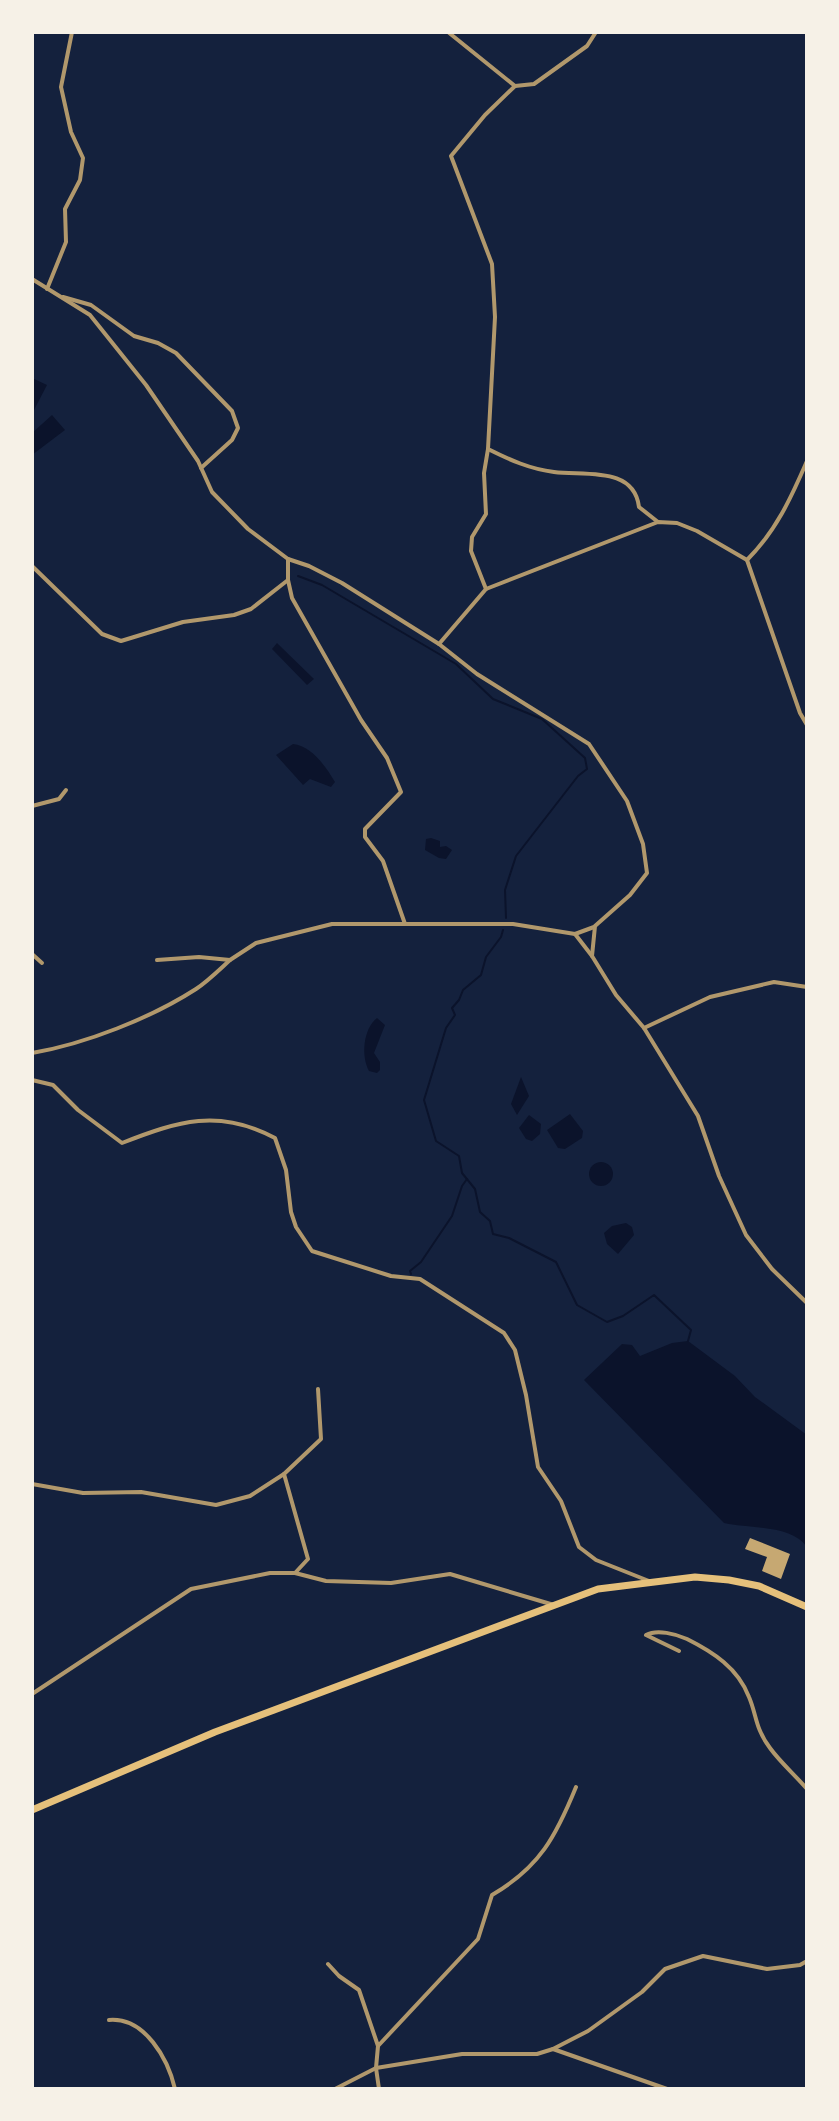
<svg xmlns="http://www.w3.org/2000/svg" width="839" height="2121" viewBox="0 0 839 2121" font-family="Rubik,sans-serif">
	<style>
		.water { fill: #0b132b }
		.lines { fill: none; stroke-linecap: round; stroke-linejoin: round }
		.stream { stroke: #0b132b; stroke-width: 2 }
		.building { fill: #c6a872 }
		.minor { stroke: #b1986c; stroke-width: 4 }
		.primary { stroke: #e5c07b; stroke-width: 7 }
	</style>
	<rect width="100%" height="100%" fill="#14213d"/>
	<g class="water">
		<polygon points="32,378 47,385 34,410 32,409"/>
		<polygon points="52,415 65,430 32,455 32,433"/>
		<polygon points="277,643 314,679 307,685 272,649"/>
		<path d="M 293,744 C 312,746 326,767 335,782 L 331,787 L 310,779 L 303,785 L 276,755 Z"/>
		<polygon points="431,838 440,841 440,847 446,846 452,850 446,859 439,858 425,850 426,839"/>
		<path d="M 377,1018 L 385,1025 L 374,1053 L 380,1062 L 380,1070 L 377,1073 L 369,1071 C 361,1056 363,1029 377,1018 Z"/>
		<polygon points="521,1077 529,1096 517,1115 511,1104"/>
		<polygon points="570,1114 583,1131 582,1138 565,1149 558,1148 547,1130"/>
		<polygon points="529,1115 541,1124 540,1134 532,1141 526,1139 519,1128"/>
		<circle cx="601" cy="1174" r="12"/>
		<polygon points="626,1223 632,1227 634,1235 618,1254 607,1244 604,1233 612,1226"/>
		<path d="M 688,1341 L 735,1376 L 755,1397 L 807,1435 L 807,1547 C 791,1524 750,1529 724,1523 L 584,1380 L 622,1344 L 632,1345 L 640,1356 L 672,1343 Z"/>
	</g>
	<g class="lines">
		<g class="stream">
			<polyline points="298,576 322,585 456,664 493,699 542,719 585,758 587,769 578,776 516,856 505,890 506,918"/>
			<polyline points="503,930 501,937 486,957 481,975 463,990 459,1000 452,1008 455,1015 446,1028 424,1100 436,1141 459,1156 462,1173 475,1189 480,1212 490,1221 493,1234 509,1238 556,1262 577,1305 607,1322 623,1316 654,1295 691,1330 688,1341"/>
			<polyline points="411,1274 410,1271 421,1262 452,1216 462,1186 467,1179"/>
		</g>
	</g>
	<polygon class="building" points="750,1538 790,1554 781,1579 762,1571 767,1557 745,1549"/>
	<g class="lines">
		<g class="minor">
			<path d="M 448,32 L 515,86 L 485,115 L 451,156 L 492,264 L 495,317 L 488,449 C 510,460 530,469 554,472 C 585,476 634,466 639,507 L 658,522"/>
			<polyline points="515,86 534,84 587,46 596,32"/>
			<polyline points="32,279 90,315 146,385 198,461 212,492 248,529 288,559 309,566 342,583 439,644 486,589 658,522 677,523 697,531 747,560 800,713 807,725"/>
			<polyline points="47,289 66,242 65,209 80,180 83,158 71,132 61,87 72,32"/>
			<polyline points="63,297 91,305 134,336 158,343 176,353 232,411 238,428 232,440 201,468"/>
			<polyline points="288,559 288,580 292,598 361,720 387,758 401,792 365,829 365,837 383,861 405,924 513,924 575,934 594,927"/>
			<path d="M 747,560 C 776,531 791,498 807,461"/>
			<polyline points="32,566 102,634 121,641 183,622 234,615 251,609 288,580"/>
			<polyline points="486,589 471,551 472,537 486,514 484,473 488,449"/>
			<polyline points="439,644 477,674 589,744 627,801 643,844 647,873 630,895 595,926 592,956 616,995 644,1028 698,1116 719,1176 746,1235 772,1269 807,1303"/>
			<polyline points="32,806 59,799 66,790"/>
			<polyline points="575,934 592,956"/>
			<polyline points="32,954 42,963"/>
			<polyline points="157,960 199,957 230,960 256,943 332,924 405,924"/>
			<polyline points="644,1028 710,997 774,982 807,987"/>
			<path d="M 32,1053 C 85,1044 151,1018 196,989 C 208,981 219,970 230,960"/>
			<path d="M 32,1080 L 53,1085 L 78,1110 L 122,1143 C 178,1121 219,1108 275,1138 L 286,1170 L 291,1212 L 296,1227 L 312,1251 L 391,1276 L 420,1279 L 504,1333 L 515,1350 L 526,1395 L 538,1467 L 561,1501 L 579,1547 L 596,1560 L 649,1581"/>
			<polyline points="32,1484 83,1493 141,1492 216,1505 250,1496 284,1474"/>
			<polyline points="295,1573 308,1559 284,1474 321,1439 318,1389"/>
			<path d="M 679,1651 L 646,1635 C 657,1629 676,1634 687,1639 C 713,1652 738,1668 749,1697 C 757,1716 755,1728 770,1748 C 780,1762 795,1775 807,1789"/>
			<polyline points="32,1694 191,1589 270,1573 295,1573 326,1581 391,1583 450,1574 554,1605"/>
			<path d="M 328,1964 L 339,1976 L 359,1990 L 378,2046 L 478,1939 L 492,1895 C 540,1867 556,1836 576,1787"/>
			<path d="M 109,2020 C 145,2017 168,2059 175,2089"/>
			<polyline points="378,2046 376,2068 379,2089"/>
			<polyline points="553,2049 667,2089"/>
			<polyline points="335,2089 376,2068 462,2054 537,2054 553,2049 588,2031 642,1992 665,1969 703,1956 767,1969 800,1965 807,1961"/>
		</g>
		<polyline class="primary" points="32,1810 215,1732 598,1589 695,1577 729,1580 759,1586 807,1607"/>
	</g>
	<rect width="839" height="2121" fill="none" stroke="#f6f1e7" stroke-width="68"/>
</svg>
